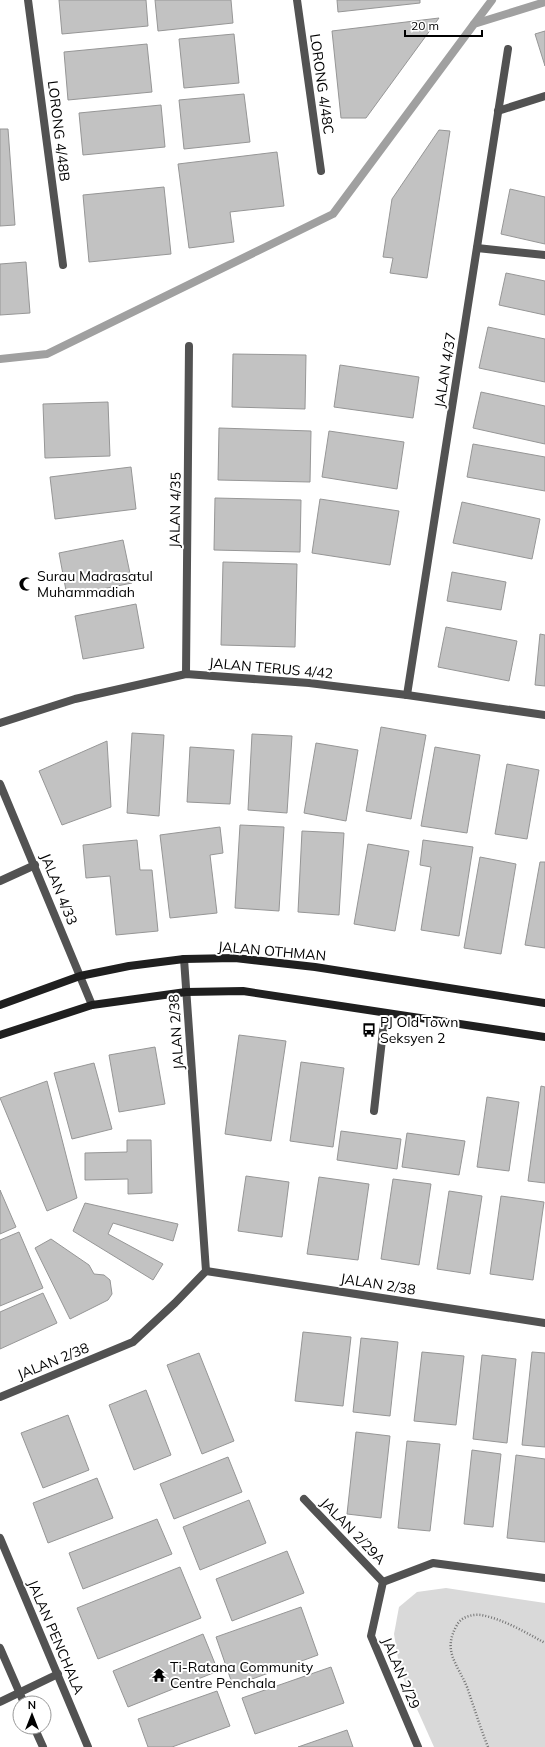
<svg xmlns="http://www.w3.org/2000/svg" width="545" height="1747" viewBox="0 0 545 1747" font-family="Mulish,sans-serif">
	<style>
		.green { fill: #d9d9d9 }
		.lines { fill: none; stroke-linecap: round; stroke-linejoin: round }
		.stream { stroke: #a0a0a0; stroke-width: 8 }
		.building { fill: #c2c2c2; stroke: #969696 }
		.path { stroke: #747474; stroke-width: 2.5; stroke-dasharray: 1 2; stroke-linecap: butt }
		.lane { stroke: #525252; stroke-width: 8 }
		.street { stroke: #525252; stroke-width: 8 }
		.secondary { stroke: #1f1f1f; stroke-width: 8 }
		.labels { text-anchor: middle; stroke-width: 4; stroke-linejoin: round; paint-order: stroke }
		.street-label { font-size: 14px; fill: #000; stroke: #fff }
		.poi-label { font-size: 14px; fill: #000; stroke: #fff; text-anchor: start }
	</style>
	<rect width="100%" height="100%" fill="#fff"/>
	<polygon class="green" points="446,1588 545,1603 545,1747 434,1747 400,1671 394,1634 399,1607 417,1592"/>
	<g class="lines">
		<g class="stream">
			<polyline points="474,24 492,0"/>
			<polyline points="0,359 47,354 333,214 474,24 545,2"/>
		</g>
	</g>
	<g class="building">
		<polygon points="59,0 146,0 148,26 62,34"/>
		<polygon points="155,0 231,0 233,23 158,31"/>
		<polygon points="337,0 420,0 420,3 338,12"/>
		<polygon points="439,18 366,118 341,118 332,31"/>
		<polygon points="545,31 545,66 535,34"/>
		<polygon points="234,34 239,83 184,88 179,39"/>
		<polygon points="147,44 152,92 68,100 64,52"/>
		<polygon points="244,94 250,142 184,149 179,100"/>
		<polygon points="161,105 165,147 83,155 79,113"/>
		<polygon points="0,129 8,129 15,225 0,226"/>
		<polygon points="439,130 450,131 427,278 390,273 393,258 383,257 392,199"/>
		<polygon points="277,152 284,206 230,212 234,242 189,248 178,164"/>
		<polygon points="164,187 171,254 89,262 83,195"/>
		<polygon points="510,189 545,197 545,244 501,234"/>
		<polygon points="26,262 30,313 0,315 0,264"/>
		<polygon points="506,273 545,281 545,315 499,305"/>
		<polygon points="488,327 545,339 545,382 479,368"/>
		<polygon points="233,354 306,355 305,409 232,407"/>
		<polygon points="340,365 419,377 413,418 334,407"/>
		<polygon points="481,392 545,406 545,444 473,428"/>
		<polygon points="108,402 110,456 45,458 43,404"/>
		<polygon points="219,428 311,431 310,482 218,480"/>
		<polygon points="329,431 404,442 397,489 322,477"/>
		<polygon points="473,444 545,457 545,491 467,477"/>
		<polygon points="131,467 136,509 55,519 50,477"/>
		<polygon points="215,498 301,500 300,552 214,550"/>
		<polygon points="320,499 399,511 390,565 312,553"/>
		<polygon points="462,502 540,519 532,559 453,543"/>
		<polygon points="123,540 132,583 67,596 59,553"/>
		<polygon points="223,562 297,564 295,647 221,645"/>
		<polygon points="452,572 506,582 501,610 447,601"/>
		<polygon points="136,604 144,648 83,659 75,616"/>
		<polygon points="446,627 517,641 509,681 438,667"/>
		<polygon points="540,634 545,635 545,686 535,685"/>
		<polygon points="381,727 426,735 411,819 366,811"/>
		<polygon points="132,733 164,735 159,816 127,813"/>
		<polygon points="252,734 292,736 287,813 248,810"/>
		<polygon points="107,741 111,807 62,825 39,771"/>
		<polygon points="316,743 358,750 346,821 304,813"/>
		<polygon points="190,747 234,750 230,804 187,802"/>
		<polygon points="435,747 480,755 467,833 421,826"/>
		<polygon points="507,764 539,770 527,839 495,834"/>
		<polygon points="240,825 284,827 279,911 235,908"/>
		<polygon points="220,827 223,853 210,855 217,913 170,918 160,835"/>
		<polygon points="302,831 344,833 339,915 298,912"/>
		<polygon points="137,840 140,870 152,870 158,931 116,935 110,876 86,878 83,845"/>
		<polygon points="423,840 473,847 459,936 421,930 431,867 420,865"/>
		<polygon points="368,844 409,851 395,931 354,924"/>
		<polygon points="480,857 516,864 501,954 464,948"/>
		<polygon points="540,862 545,862 545,948 525,945"/>
		<polygon points="239,1035 286,1041 271,1141 225,1134"/>
		<polygon points="155,1047 165,1104 119,1112 109,1055"/>
		<polygon points="301,1062 344,1068 333,1147 290,1141"/>
		<polygon points="94,1063 112,1129 72,1139 54,1073"/>
		<polygon points="47,1081 77,1198 47,1211 0,1098"/>
		<polygon points="541,1086 545,1087 545,1183 528,1181"/>
		<polygon points="487,1097 519,1102 509,1171 477,1167"/>
		<polygon points="341,1131 401,1139 397,1169 337,1160"/>
		<polygon points="407,1133 465,1141 459,1175 402,1167"/>
		<polygon points="127,1140 151,1140 152,1193 128,1194 128,1179 85,1180 85,1153 127,1152"/>
		<polygon points="246,1176 289,1182 282,1237 238,1231"/>
		<polygon points="319,1177 369,1184 358,1260 307,1254"/>
		<polygon points="393,1179 431,1184 419,1265 381,1259"/>
		<polygon points="0,1190 16,1227 0,1234"/>
		<polygon points="449,1191 482,1196 470,1274 437,1269"/>
		<polygon points="501,1196 544,1202 533,1280 490,1274"/>
		<polygon points="85,1203 178,1224 173,1241 113,1223 108,1234 163,1264 153,1280 73,1231"/>
		<polygon points="19,1232 43,1288 0,1306 0,1240"/>
		<polygon points="51,1239 89,1265 94,1274 104,1275 110,1280 112,1294 108,1300 70,1319 35,1248"/>
		<polygon points="43,1293 57,1323 0,1349 0,1312"/>
		<polygon points="303,1332 351,1337 343,1406 295,1401"/>
		<polygon points="361,1338 398,1342 390,1416 353,1412"/>
		<polygon points="422,1352 464,1356 456,1425 414,1421"/>
		<polygon points="532,1352 545,1353 545,1447 522,1445"/>
		<polygon points="199,1353 234,1441 202,1454 167,1365"/>
		<polygon points="482,1355 516,1359 507,1443 473,1439"/>
		<polygon points="146,1390 171,1455 134,1470 109,1405"/>
		<polygon points="68,1415 89,1470 43,1488 21,1433"/>
		<polygon points="356,1432 390,1436 381,1518 347,1514"/>
		<polygon points="407,1441 440,1444 430,1531 398,1528"/>
		<polygon points="472,1450 501,1454 493,1527 464,1524"/>
		<polygon points="516,1455 545,1459 545,1542 507,1538"/>
		<polygon points="228,1457 242,1492 174,1519 160,1484"/>
		<polygon points="97,1478 113,1518 48,1543 33,1503"/>
		<polygon points="249,1500 266,1543 200,1570 183,1527"/>
		<polygon points="157,1519 172,1554 83,1589 69,1553"/>
		<polygon points="287,1551 304,1593 232,1621 216,1579"/>
		<polygon points="180,1567 201,1618 98,1659 77,1608"/>
		<polygon points="301,1607 318,1655 233,1686 216,1637"/>
		<polygon points="203,1634 218,1671 128,1707 113,1671"/>
		<polygon points="331,1667 344,1703 255,1734 242,1698"/>
		<polygon points="217,1691 230,1726 172,1747 148,1747 138,1719"/>
		<polygon points="347,1730 353,1747 298,1747"/>
	</g>
	<g class="lines">
		<path class="path" d="M 488,1747 C 480,1727 474,1707 467,1687 C 457,1663 442,1651 457,1625 C 461,1617 472,1614 481,1615 C 503,1619 525,1632 545,1643"/>
		<g class="lane">
			<polyline points="477,248 545,255"/>
			<polyline points="0,881 35,865"/>
			<polyline points="374,1111 385,1013"/>
		</g>
		<g class="street">
			<polyline points="28,0 63,265"/>
			<polyline points="297,0 321,171"/>
			<polyline points="498,111 545,96"/>
			<polyline points="186,674 189,346"/>
			<polyline points="407,695 508,49"/>
			<polyline points="0,723 75,699 186,674 309,683 407,695 545,715"/>
			<polyline points="0,784 92,1005"/>
			<polyline points="206,1271 545,1323"/>
			<polyline points="0,1397 133,1342 175,1303 206,1271 184,959"/>
			<polyline points="304,1499 383,1582"/>
			<polyline points="0,1538 88,1747"/>
			<polyline points="0,1648 24,1703"/>
			<polyline points="0,1702 58,1674"/>
			<polyline points="34,1727 43,1747"/>
			<polyline points="418,1747 371,1636 383,1582 433,1563 545,1578"/>
		</g>
		<g class="secondary">
			<polyline points="0,1005 80,976 129,966 184,959 235,958 315,967 545,1003"/>
			<polyline points="0,1035 92,1005 186,992 243,991 545,1037"/>
		</g>
	</g>
	<defs>
		<symbol id="mosque-bare" viewBox="-9 -9 18 18"><path d="M3.5-4.9A6 6 0 1 0 3.5 4.9A5 5 0 1 1 3.5-4.9Z" fill="#000" stroke="#fff" stroke-width="2.5" paint-order="stroke"/></symbol>
		<symbol id="bus-bare" viewBox="-9 -9 18 18"><path d="M-5-6H5V4H4V6H2V4H-2V6H-4V4H-5ZM-3.5-4V0h7V-4ZM-3.5 1.2v1.5H-2V1.2ZM2 1.2v1.5H3.5V1.2Z" fill="#000" stroke="#fff" stroke-width="2.5" paint-order="stroke"/></symbol>
		<symbol id="temple-bare" viewBox="-9 -9 18 18"><path d="M0-6L5-2H3V0L6.5 2.5H4V6H1.5V3h-3V6H-4V2.5H-6.5L-3 0V-2H-5Z" fill="#000" stroke="#fff" stroke-width="2.5" paint-order="stroke"/></symbol>
	</defs>
	<g fill-rule="evenodd">
		<use href="#mosque-bare" x="16" y="574" width="20" height="20"/>
		<use href="#bus-bare" x="359" y="1020" width="20" height="20"/>
		<use href="#temple-bare" x="149" y="1665" width="20" height="20"/>
	</g>
	<g class="labels">
		<g class="street-label">
			<text transform="translate(322 84) rotate(82)" y="5">LORONG 4/48C</text>
			<text transform="translate(59 131) rotate(83)" y="5">LORONG 4/48B</text>
			<text transform="translate(445 370) rotate(-81)" y="5">JALAN 4/37</text>
			<text transform="translate(175 510) rotate(-89)" y="5">JALAN 4/35</text>
			<text transform="translate(271 668) rotate(5)" y="5">JALAN TERUS 4/42</text>
			<text transform="translate(59 889) rotate(68)" y="5">JALAN 4/33</text>
			<text transform="translate(272 951) rotate(5)" y="5">JALAN OTHMAN</text>
			<text transform="translate(176 1032) rotate(-94)" y="5">JALAN 2/38</text>
			<text transform="translate(378 1284) rotate(9)" y="5">JALAN 2/38</text>
			<text transform="translate(53 1361) rotate(-22)" y="5">JALAN 2/38</text>
			<text transform="translate(353 1531) rotate(46)" y="5">JALAN 2/29A</text>
			<text transform="translate(56 1637) rotate(67)" y="5">JALAN PENCHALA</text>
			<text transform="translate(401 1673) rotate(67)" y="5">JALAN 2/29</text>
		</g>
		<g class="poi-label">
			<text x="37" y="581">Surau Madrasatul<tspan x="37" dy="16">Muhammadiah</tspan></text>
			<text x="380" y="1027">PJ Old Town<tspan x="380" dy="16">Seksyen 2</tspan></text>
			<text x="170" y="1672">Ti-Ratana Community<tspan x="170" dy="16">Centre Penchala</tspan></text>
		</g>
	</g>
	<g transform="translate(32 1715)"><circle r="19" fill="#ffffff" stroke="#999999"/>
	<path d="M0-3L7 15L0 10L-7 15Z" fill="#000000"/>
	<text y="-6" font-size="11" font-weight="bold" text-anchor="middle" fill="#000000">N</text>
	</g>
	<path d="M405 30v6h77v-6" fill="none" stroke="#000000" stroke-width="2"/>
	<text x="411" y="30" font-size="12" fill="#000000" stroke="#ffffff" stroke-width="3" paint-order="stroke">20 m</text>
</svg>
